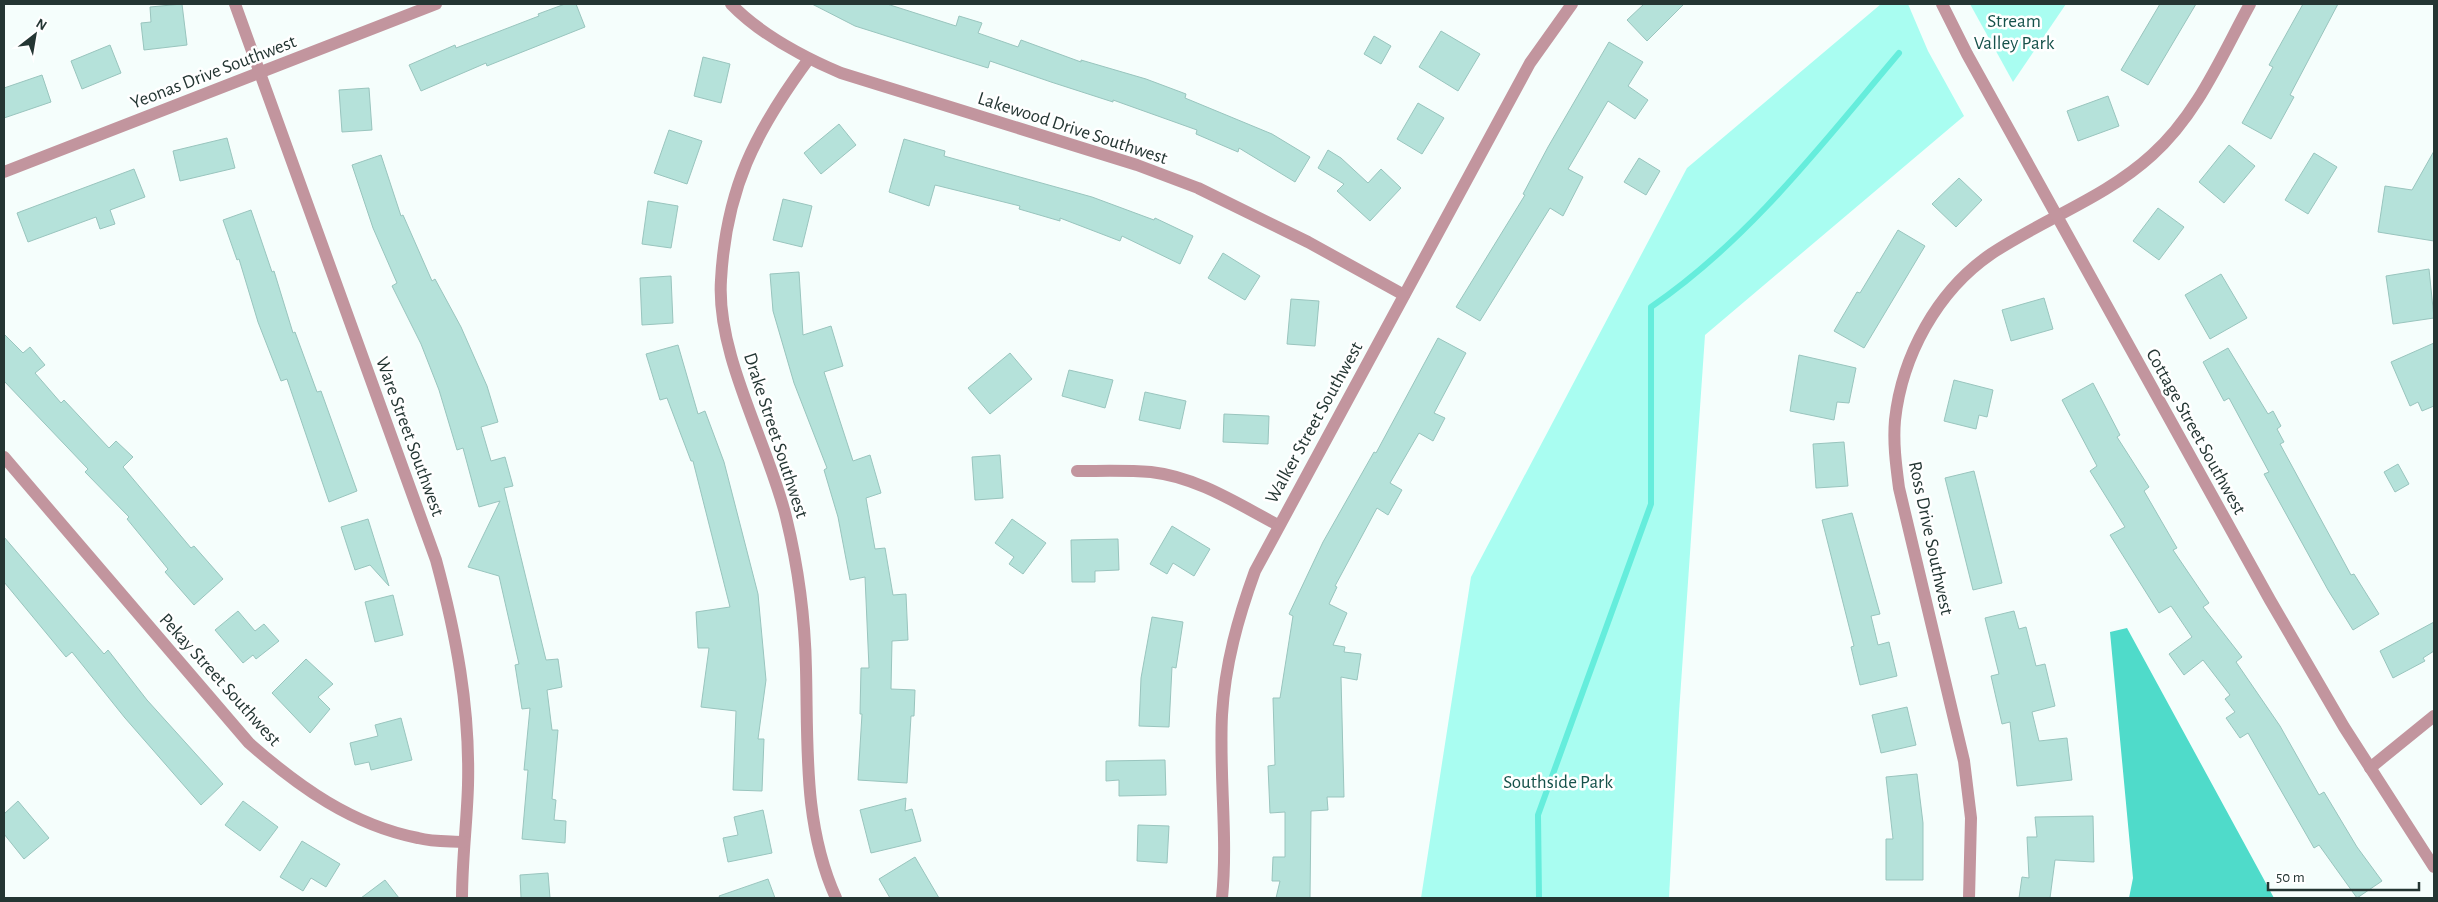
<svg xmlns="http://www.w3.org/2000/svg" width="2438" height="902" viewBox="0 0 2438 902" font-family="'Alegreya Sans',sans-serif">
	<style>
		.green { fill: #a9fdf1 }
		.forest { fill: #4fdbca }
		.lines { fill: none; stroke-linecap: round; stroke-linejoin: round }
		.stream { stroke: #65eddc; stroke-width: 6 }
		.building { fill: #b5e2da; stroke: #99c5be }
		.minor { stroke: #c2959e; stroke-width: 12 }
		.tertiary { stroke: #c2959e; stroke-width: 12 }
		.labels { text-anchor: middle; stroke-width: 5; stroke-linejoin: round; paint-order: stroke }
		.park-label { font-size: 19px; fill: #16524b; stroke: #fff }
		.street-label { font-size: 19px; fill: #243633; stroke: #fff }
	</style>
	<rect width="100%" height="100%" fill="#f5fefc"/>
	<g class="green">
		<polygon points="1881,4 1908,4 1928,51 1964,116 1705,335 1679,713 1669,898 1421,898 1471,577 1687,168"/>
		<polygon points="1970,4 2066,4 2013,82"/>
	</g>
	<polygon class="forest" points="2127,628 2274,898 2129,898 2133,878 2110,632"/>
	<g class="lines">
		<path class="stream" d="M 1539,898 L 1538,815 L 1651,504 L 1651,307 C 1749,240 1822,144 1899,53"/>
	</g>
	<g class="building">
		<polygon points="182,4 187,45 144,50 141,23 151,22 150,7"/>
		<polygon points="565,4 576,4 585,27 487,66 486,63 421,91 409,65 455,45 456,48 539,16 538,14"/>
		<polygon points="812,4 887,4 956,26 959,16 982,23 978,33 1018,47 1021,40 1081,62 1081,60 1146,79 1186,94 1185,98 1272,134 1310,157 1295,182 1239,148 1238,152 1196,134 1197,130 1113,100 1113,102 1051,82 990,61 988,68 855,26"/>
		<polygon points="1644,4 1684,4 1647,41 1627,20"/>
		<polygon points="2160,4 2196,4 2148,85 2121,70"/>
		<polygon points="2303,4 2338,4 2290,95 2294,97 2271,139 2242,123 2273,67 2269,65"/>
		<polygon points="1441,31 1480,54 1458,91 1419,67"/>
		<polygon points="1374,36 1391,46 1381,64 1364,54"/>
		<polygon points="1609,42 1643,62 1628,86 1648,100 1635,119 1608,101 1568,169 1583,177 1563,216 1550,208 1480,321 1456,307 1525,195 1523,194 1548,147"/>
		<polygon points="110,45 121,73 82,89 71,61"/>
		<polygon points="703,57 730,64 721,103 694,96"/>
		<polygon points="42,75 51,102 4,118 4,88"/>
		<polygon points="369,88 372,130 342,132 339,90"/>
		<polygon points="2108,96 2119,126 2078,141 2067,111"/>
		<polygon points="1418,103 1444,118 1422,154 1397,139"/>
		<polygon points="839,124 856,145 821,174 804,153"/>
		<polygon points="669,130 702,141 687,184 654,173"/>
		<polygon points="227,138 235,168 180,181 173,151"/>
		<polygon points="904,139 945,151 944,156 1092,197 1154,220 1155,218 1193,236 1180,264 1122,236 1120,241 1060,218 1060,221 1019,209 1020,206 935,185 929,206 889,192"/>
		<polygon points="2229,145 2255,166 2224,203 2199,182"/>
		<polygon points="1328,150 1341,158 1368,183 1381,169 1401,188 1370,221 1337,191 1344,184 1318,168"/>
		<polygon points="2434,151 2434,241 2378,232 2385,186 2412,190"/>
		<polygon points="2314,153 2337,167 2308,214 2285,200"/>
		<polygon points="381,155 401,216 403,215 432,281 435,279 461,327 487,386 498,422 481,427 491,461 505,457 513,486 504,488 546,660 558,659 562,687 547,690 552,730 558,730 552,799 556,800 554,820 566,821 565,843 522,839 528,770 524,770 530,708 522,709 515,665 519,664 499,576 468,567 500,501 479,507 463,448 457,450 439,390 421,344 392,286 397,283 373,228 352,165"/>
		<polygon points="1639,158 1660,171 1646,195 1624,182"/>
		<polygon points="134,169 145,197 110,210 115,224 100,229 96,217 28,242 17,213"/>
		<polygon points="1959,178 1982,200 1956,227 1932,204"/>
		<polygon points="783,199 812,206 802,247 773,240"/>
		<polygon points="648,201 678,206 671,248 642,244"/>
		<polygon points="2158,208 2184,227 2159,260 2133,241"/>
		<polygon points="251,210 272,272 274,271 293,333 295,332 317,392 321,391 357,491 329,502 287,379 281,381 258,322 239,259 237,260 223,220"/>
		<polygon points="1898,230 1925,246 1864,348 1834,331 1857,292 1860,293"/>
		<polygon points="1223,253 1260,276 1245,300 1208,278"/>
		<polygon points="2429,269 2434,318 2393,324 2386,276"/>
		<polygon points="799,272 803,335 831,326 843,366 824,372 853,461 870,455 881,493 866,498 875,549 885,548 893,595 906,594 908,640 892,641 891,689 915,690 914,716 911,716 907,783 858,780 862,714 860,714 861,668 869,668 865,577 850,580 838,517 824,470 827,468 794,383 773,311 770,274"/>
		<polygon points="2221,274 2247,318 2210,339 2185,295"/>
		<polygon points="671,276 673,323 642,325 640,278"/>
		<polygon points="2044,298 2053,329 2011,341 2002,310"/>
		<polygon points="1291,299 1319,301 1315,346 1287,344"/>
		<polygon points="4,334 23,353 30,347 45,365 35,373 61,403 64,400 109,448 116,441 133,457 123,467 191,548 194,546 223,579 194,605 165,572 168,569 127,519 129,517 85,472 88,469 4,381"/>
		<polygon points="1438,338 1466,353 1434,413 1445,418 1433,441 1419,433 1390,483 1402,490 1388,515 1377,508 1335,586 1337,587 1329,604 1347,613 1333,645 1345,647 1344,652 1361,654 1357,680 1341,677 1344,797 1327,797 1328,810 1311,811 1310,898 1276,898 1280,881 1272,881 1273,857 1285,857 1285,812 1270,813 1268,766 1275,765 1273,698 1280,698 1293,616 1289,614 1323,542 1374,452 1376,453"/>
		<polygon points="2434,343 2434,406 2422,411 2418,402 2410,406 2391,362"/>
		<polygon points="678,345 698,414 705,411 724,462 758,594 766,680 758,739 764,739 762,791 733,790 736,711 701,707 709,648 698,648 696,612 730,607 693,461 691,461 667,398 660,400 646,354"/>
		<polygon points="2228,348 2268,414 2273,411 2281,426 2277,429 2284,442 2280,444 2351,575 2354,574 2379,614 2353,630 2328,590 2264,474 2269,472 2229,398 2224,401 2203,362"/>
		<polygon points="1010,353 1032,379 990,414 968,388"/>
		<polygon points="1799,355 1856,368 1849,403 1837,402 1834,420 1790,411"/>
		<polygon points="1069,370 1113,380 1105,408 1062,396"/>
		<polygon points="1954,380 1993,390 1987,417 1979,415 1976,429 1944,421"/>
		<polygon points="2093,383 2120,435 2117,437 2149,487 2144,491 2177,548 2173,550 2209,603 2203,607 2242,657 2236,662 2280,726 2319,795 2324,792 2357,847 2382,881 2357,898 2319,845 2314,848 2248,733 2240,738 2226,718 2235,712 2225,699 2230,695 2203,660 2184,675 2169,654 2192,637 2171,606 2159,613 2110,535 2125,527 2090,471 2097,466 2062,400"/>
		<polygon points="1145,392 1186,401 1180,429 1139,420"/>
		<polygon points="1224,414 1269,416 1268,444 1223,442"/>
		<polygon points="1844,442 1848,486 1816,488 1813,444"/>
		<polygon points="1000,455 1003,498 975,500 972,457"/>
		<polygon points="2398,464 2409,484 2395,492 2384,472"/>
		<polygon points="1974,471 2002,583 1973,590 1945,478"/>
		<polygon points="1852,513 1880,614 1871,616 1878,645 1889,642 1897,676 1860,685 1851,647 1854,646 1822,520"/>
		<polygon points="368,519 389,586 370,565 355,570 341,527"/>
		<polygon points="1012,519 1046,543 1023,574 1009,564 1014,557 995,543"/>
		<polygon points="1172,526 1210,549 1194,576 1173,563 1167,574 1150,564"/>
		<polygon points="4,537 104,654 108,650 147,700 223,784 201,805 125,718 72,652 66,657 4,582"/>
		<polygon points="1118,539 1119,570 1095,571 1095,582 1072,582 1071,540"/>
		<polygon points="393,595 403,635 375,642 365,602"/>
		<polygon points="238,611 255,631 264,624 279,641 256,659 253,655 243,663 215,630"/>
		<polygon points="2014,611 2019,629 2026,627 2036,666 2045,664 2055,706 2032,712 2039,741 2067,738 2072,780 2017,786 2010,722 2002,724 1991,676 1999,674 1985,618"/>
		<polygon points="1152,617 1183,622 1176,668 1172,667 1169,727 1139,726 1141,678"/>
		<polygon points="2434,622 2434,651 2423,658 2425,661 2393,678 2380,651"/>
		<polygon points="306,659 333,684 318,697 330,709 310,733 272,693"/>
		<polygon points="1907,707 1916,745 1881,753 1872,715"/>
		<polygon points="401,718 412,760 371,770 369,762 355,765 350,743 378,736 375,725"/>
		<polygon points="1165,760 1166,795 1119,796 1119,780 1106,781 1106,761"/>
		<polygon points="1917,774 1923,823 1923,880 1886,880 1886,839 1893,839 1886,777"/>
		<polygon points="906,798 905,811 912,809 921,841 871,853 860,810"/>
		<polygon points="18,801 49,838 24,859 4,834 4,814"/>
		<polygon points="243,801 278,827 260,851 225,825"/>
		<polygon points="763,810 772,853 728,862 723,838 738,835 734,817"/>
		<polygon points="2093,816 2094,862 2055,860 2050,898 2019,898 2022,877 2029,878 2027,837 2037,837 2035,817"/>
		<polygon points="1138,825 1169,826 1167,863 1137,861"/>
		<polygon points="302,841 340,864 326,887 311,878 303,891 280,877"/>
		<polygon points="915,857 939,898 890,898 879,879"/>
		<polygon points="548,873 550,898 521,898 520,875"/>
		<polygon points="768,879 775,898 720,898 719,896"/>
		<polygon points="385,880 399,898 361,898"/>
	</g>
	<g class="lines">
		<g class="minor">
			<path d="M 235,4 L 436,560 C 456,634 470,707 468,785 C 467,822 462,860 462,898"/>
			<path d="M 731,4 C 761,35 801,56 841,73 L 1137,165 L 1198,188 L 1308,242 L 1404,295"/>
			<path d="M 808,60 C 755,132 726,189 721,280 C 716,355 768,443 786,517 C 798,566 805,618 806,669 C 808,747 803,825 836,898"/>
			<polyline points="4,172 436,4"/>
			<path d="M 4,457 L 249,743 C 299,787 352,825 418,838 C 433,842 449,841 464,842"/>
			<path d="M 1077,471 C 1101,471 1127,470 1151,472 C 1197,477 1238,504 1278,525"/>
			<polyline points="2370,768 2434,716"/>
			<path d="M 1222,898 C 1228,837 1219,776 1222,715 C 1225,664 1238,618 1255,571 L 1530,63 L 1572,4"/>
			<path d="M 1969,898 L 1971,818 L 1964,761 L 1899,488 C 1896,465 1893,443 1895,420 C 1902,356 1937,291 1991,254 C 2043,219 2105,198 2152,155 C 2197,115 2221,57 2250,4"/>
		</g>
		<polyline class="tertiary" points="1942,4 1967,54 2270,600 2344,727 2434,867"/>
	</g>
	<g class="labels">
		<g class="park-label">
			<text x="2014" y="27">Stream<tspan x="2014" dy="22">Valley Park</tspan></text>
			<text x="1558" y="788">Southside Park</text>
		</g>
		<g class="street-label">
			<text transform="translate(213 71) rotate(-21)" y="7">Yeonas Drive Southwest</text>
			<text transform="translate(1073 127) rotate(18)" y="7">Lakewood Drive Southwest</text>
			<text transform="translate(1313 422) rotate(-61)" y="7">Walker Street Southwest</text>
			<text transform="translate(2197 431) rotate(61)" y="7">Cottage Street Southwest</text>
			<text transform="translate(777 435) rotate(72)" y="7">Drake Street Southwest</text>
			<text transform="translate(411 436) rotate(70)" y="7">Ware Street Southwest</text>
			<text transform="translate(1932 538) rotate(78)" y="7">Ross Drive Southwest</text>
			<text transform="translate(221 679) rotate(48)" y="7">Pekay Street Southwest</text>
		</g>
	</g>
	<rect width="2438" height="902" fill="none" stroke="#243633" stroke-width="10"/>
	<g transform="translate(35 35) rotate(31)" stroke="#ffffff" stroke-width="4" paint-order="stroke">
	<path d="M0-4L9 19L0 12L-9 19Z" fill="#243633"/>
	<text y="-8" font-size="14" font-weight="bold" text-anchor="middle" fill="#243633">N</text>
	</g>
	<path d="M2268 882v8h151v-8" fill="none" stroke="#243633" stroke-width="2.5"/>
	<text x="2276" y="882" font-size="15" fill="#243633" stroke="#ffffff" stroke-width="4" paint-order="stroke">50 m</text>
</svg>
